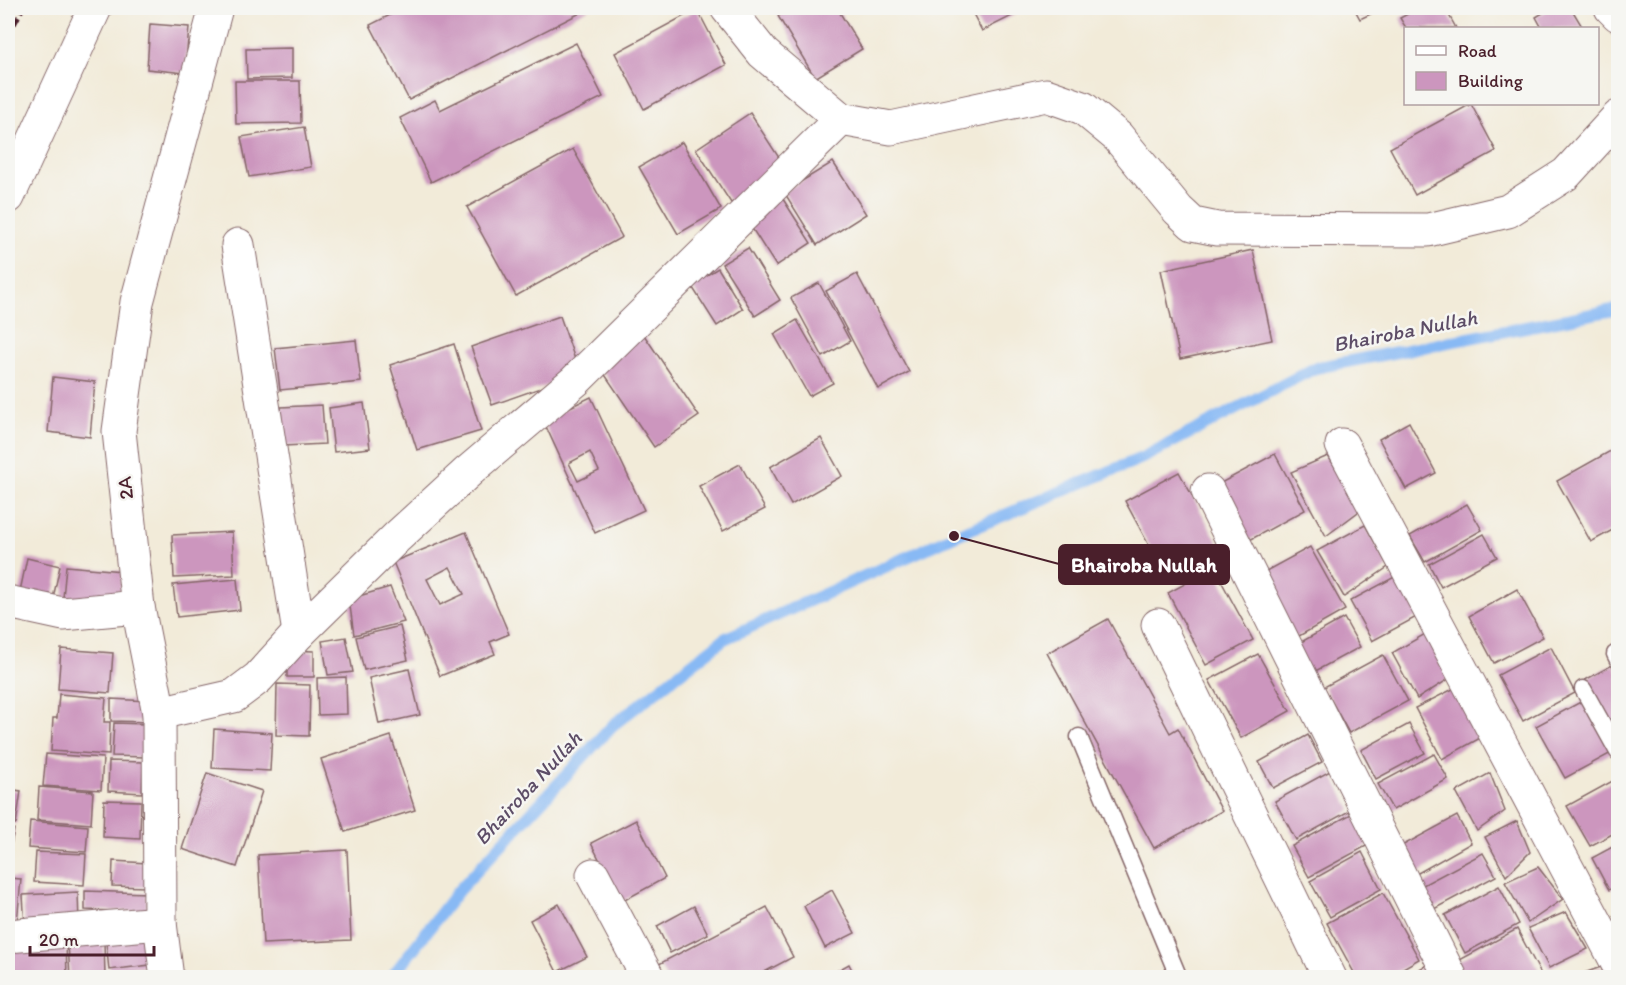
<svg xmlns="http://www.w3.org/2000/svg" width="1626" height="985" viewBox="0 0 1626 985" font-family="Itim,sans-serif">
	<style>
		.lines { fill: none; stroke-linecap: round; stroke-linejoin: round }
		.stream { stroke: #88b9f4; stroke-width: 12 }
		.building { fill: #cc96be; fill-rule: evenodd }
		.lane-casing { stroke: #856668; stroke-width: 19 }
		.street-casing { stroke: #856668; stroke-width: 35 }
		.lane { stroke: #fff; stroke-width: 16 }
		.street { stroke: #fff; stroke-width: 33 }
		.rail { stroke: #4a1f2b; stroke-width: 4.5; stroke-dasharray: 9 4.5; stroke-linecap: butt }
		.labels { text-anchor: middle; stroke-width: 5; stroke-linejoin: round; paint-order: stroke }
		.street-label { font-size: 20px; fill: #4a1f2b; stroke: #f6f6f2 }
		.water-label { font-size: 21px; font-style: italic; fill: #5d4d67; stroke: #f6f6f2 }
		.leader { fill: none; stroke: #4a1f2b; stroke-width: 2 }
		.callout-dot { fill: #4a1f2b; stroke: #f6f6f2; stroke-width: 2 }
		.callout { fill: #4a1f2b; stroke: #4a1f2b; stroke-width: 2 }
		.callout-label { font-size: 21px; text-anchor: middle; font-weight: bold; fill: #fff }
	</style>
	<rect width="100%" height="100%" fill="#f6f6f2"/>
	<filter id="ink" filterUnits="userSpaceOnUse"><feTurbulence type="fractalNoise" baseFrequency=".0167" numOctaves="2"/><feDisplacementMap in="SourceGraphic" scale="12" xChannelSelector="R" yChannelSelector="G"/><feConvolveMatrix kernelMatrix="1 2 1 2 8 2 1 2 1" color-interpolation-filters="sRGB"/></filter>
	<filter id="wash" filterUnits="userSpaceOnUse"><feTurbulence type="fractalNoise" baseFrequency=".008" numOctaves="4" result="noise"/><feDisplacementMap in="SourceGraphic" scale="24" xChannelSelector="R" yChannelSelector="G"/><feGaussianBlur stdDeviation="1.35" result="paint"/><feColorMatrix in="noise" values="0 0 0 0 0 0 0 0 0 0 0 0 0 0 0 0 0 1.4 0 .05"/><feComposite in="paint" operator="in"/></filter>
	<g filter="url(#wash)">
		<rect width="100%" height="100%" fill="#f2ebd9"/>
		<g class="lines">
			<polyline class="stream" points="391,978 458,891 613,725 724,639 954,536 1142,458 1315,368 1618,309"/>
		</g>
		<g id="blocks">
			<g class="building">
				<polygon points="404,8 590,8 409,100 370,25"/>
				<polygon points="792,8 837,8 862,49 815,78 778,16"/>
				<polygon points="970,8 1028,8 982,31"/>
				<polygon points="1354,8 1383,8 1360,19"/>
				<polygon points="1419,8 1445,8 1456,28 1406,28 1400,18"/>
				<polygon points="1551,8 1571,8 1583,28 1542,28 1536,17"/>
				<polygon points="697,9 726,65 644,109 615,53"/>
				<polygon points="150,24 189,27 185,73 147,69"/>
				<polygon points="576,43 603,97 431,182 400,118 435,100 440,110"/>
				<polygon points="292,48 292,78 247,79 246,49"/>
				<polygon points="235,81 300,81 301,123 236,124"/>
				<polygon points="1471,104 1496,151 1415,195 1390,148"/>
				<polygon points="750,113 785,167 731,203 696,149"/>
				<polygon points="304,127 311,167 249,177 241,137"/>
				<polygon points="682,142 721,209 678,234 639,167"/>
				<polygon points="573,149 622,237 516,296 467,207"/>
				<polygon points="833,162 866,214 817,245 784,192"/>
				<polygon points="781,196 811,243 776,266 746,219"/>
				<polygon points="748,248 780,300 755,316 722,264"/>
				<polygon points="1253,250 1272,340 1180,359 1161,270"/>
				<polygon points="718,268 743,309 717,326 691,285"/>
				<polygon points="857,274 909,372 878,389 826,291"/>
				<polygon points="819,283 850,341 823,357 791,298"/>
				<polygon points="560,316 580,374 492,405 471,347"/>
				<polygon points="797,320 833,383 809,396 774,334"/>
				<polygon points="642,332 699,416 654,447 597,363"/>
				<polygon points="356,340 361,382 280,390 275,348"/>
				<polygon points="454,344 481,431 417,450 390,365"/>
				<polygon points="53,377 95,382 90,437 48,432"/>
				<path d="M 591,397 L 644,510 L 595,533 L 543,420 ZM 590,452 L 599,471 L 578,481 L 569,463 Z"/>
				<polygon points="364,403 370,448 334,452 329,408"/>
				<polygon points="322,405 325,444 283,446 281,407"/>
				<polygon points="1409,422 1436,473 1406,489 1379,439"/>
				<polygon points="821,438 842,476 791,505 770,467"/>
				<polygon points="1614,449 1618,457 1618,527 1591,542 1557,481"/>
				<polygon points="1275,454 1305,510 1246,542 1215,486"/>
				<polygon points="1328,456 1362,509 1326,536 1291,472"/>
				<polygon points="740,464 765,509 723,531 699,486"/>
				<polygon points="1179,472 1220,546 1165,575 1125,501"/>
				<polygon points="1467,504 1482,530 1425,562 1410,536"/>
				<polygon points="1365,525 1388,567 1344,597 1317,551"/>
				<polygon points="232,532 234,575 174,578 172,535"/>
				<path d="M 466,532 L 509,634 L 490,642 L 495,654 L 440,676 L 393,562 ZM 450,567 L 464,594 L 440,605 L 427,579 Z"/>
				<polygon points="1484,534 1497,557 1441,587 1429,564"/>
				<polygon points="1310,547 1345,610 1292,640 1257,576"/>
				<polygon points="27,558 60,566 52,603 19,596"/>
				<polygon points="66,566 122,571 120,603 63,598"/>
				<polygon points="1214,568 1253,640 1206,665 1168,593"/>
				<polygon points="1400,574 1422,614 1372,641 1350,601"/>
				<polygon points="237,579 240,610 177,617 173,585"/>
				<polygon points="390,587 404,622 354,635 349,599"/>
				<polygon points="1517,589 1543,637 1494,663 1469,616"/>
				<polygon points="1344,618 1360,647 1310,674 1294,646"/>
				<polygon points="1108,619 1170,733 1178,728 1222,811 1154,848 1047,653"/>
				<polygon points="400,626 408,660 364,670 356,637"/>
				<polygon points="1432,630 1449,679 1417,699 1392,653"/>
				<polygon points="346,637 353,672 328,675 322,641"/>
				<polygon points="1551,647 1575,693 1523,721 1498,675"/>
				<polygon points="61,649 113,653 110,693 58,689"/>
				<polygon points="287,650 314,651 314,677 287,677"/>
				<polygon points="1258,654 1290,711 1241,738 1209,680"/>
				<polygon points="1383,655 1408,701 1349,733 1324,687"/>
				<polygon points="1614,664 1618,673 1618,725 1611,729 1585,680"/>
				<polygon points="409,669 420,715 379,724 369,678"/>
				<polygon points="346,677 347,714 318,715 317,678"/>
				<polygon points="277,684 310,685 309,736 276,735"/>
				<polygon points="1455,688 1484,736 1442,759 1415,708"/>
				<polygon points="59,694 106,698 104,722 110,722 109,755 51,751 53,718 57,718"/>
				<polygon points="111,699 149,701 149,722 111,721"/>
				<polygon points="1586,699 1615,751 1565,778 1536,726"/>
				<polygon points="114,723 145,724 145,757 112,756"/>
				<polygon points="1409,724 1425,753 1376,779 1361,750"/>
				<polygon points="214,729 272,733 270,771 212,768"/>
				<polygon points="1308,735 1322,762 1273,788 1259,762"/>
				<polygon points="391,736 415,810 345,832 321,759"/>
				<polygon points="46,754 103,758 101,790 43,786"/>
				<polygon points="1434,754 1448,779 1393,810 1378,784"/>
				<polygon points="109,761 143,762 142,793 108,791"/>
				<polygon points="1330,771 1351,810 1296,840 1275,801"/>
				<polygon points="207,773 262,791 237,867 182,849"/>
				<polygon points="1490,773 1505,811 1477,831 1456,792"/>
				<polygon points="1618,778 1618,831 1590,846 1567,806"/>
				<polygon points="39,787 93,791 91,824 37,820"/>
				<polygon points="8,789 21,791 16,824 8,822"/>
				<polygon points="104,800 141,801 140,839 103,837"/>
				<polygon points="1353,813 1370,844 1309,877 1292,846"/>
				<polygon points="1457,816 1471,843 1411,877 1396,849"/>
				<polygon points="636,820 665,878 621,902 591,843"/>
				<polygon points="30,821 88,826 86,852 28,848"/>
				<polygon points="1517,821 1530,852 1506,876 1485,837"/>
				<polygon points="8,828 14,829 9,856 8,856"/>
				<polygon points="1618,844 1618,885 1609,890 1592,858"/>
				<polygon points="347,850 351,940 263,944 258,855"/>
				<polygon points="36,852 86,854 84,885 34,882"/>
				<polygon points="1362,852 1381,889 1330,917 1310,881"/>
				<polygon points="1483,853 1496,876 1434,909 1421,886"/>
				<polygon points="113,861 147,863 146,887 112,886"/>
				<polygon points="1538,867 1563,899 1528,923 1505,882"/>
				<polygon points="8,878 21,879 17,923 8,922"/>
				<polygon points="1499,886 1519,924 1465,953 1445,915"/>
				<polygon points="832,890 855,933 825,948 804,906"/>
				<polygon points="85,891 147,893 147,912 85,910"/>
				<polygon points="78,892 79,925 25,927 23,895"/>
				<polygon points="1383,893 1419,959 1386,978 1357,978 1327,923"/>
				<polygon points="559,904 587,957 557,972 530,920"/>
				<polygon points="694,906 708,934 670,953 657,926"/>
				<polygon points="767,907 793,957 753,978 666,978 659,964"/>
				<polygon points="1566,912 1588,949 1549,968 1528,928"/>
				<polygon points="145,928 150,965 109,970 105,932"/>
				<polygon points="1517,929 1543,978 1464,978 1456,962"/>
				<polygon points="104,940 105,978 70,978 68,942"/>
				<polygon points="8,941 66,941 67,978 8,978"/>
				<polygon points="849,964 856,978 824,978"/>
				<polygon points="1428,964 1435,978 1404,978"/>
				<polygon points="1601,967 1605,978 1573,978 1573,977"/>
				<polygon points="157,972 158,978 122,978 122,974"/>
			</g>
		</g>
	</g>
	<g filter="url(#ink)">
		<use href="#blocks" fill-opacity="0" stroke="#856668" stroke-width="1.5"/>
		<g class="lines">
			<defs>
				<g id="lane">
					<polyline points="1615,654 1618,660"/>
					<polyline points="1583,689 1618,752"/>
					<polyline points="1079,737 1179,978"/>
				</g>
				<g id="street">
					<polyline points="727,8 763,53 841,119 891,128 1046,95 1083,108 1118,137 1178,210 1193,224 1217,229 1428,230 1508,211 1566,174 1618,117"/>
					<polyline points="1611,8 1618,15"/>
					<polyline points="8,197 95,8"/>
					<polyline points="238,245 299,633"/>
					<polyline points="1342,445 1618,964"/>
					<polyline points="1208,491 1451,978"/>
					<polyline points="8,602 63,614 138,607"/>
					<polyline points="1158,625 1330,978"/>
					<polyline points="159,713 234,696 258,678 299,633 397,537 469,471 575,381 841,119"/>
					<polyline points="593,875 648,978"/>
					<polyline points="8,936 160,923"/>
					<polyline points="167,978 160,923 159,713 138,607 119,431 137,302 216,8"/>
				</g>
			</defs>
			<use href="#lane" class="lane-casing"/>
			<use href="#street" class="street-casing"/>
			<use href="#lane" class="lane"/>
			<use href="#street" class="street"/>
			<polyline class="rail" points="8,36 23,8"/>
		</g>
	</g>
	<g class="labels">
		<g class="street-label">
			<text transform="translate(125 488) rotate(-96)" y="7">2A</text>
		</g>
		<g class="water-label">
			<text transform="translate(1405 331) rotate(-11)" y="7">Bhairoba Nullah</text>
			<text transform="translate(528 788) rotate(-47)" y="7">Bhairoba Nullah</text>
		</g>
	</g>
	<path class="leader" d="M954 536L1059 564"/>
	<circle class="callout-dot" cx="954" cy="536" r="6"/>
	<rect class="callout" x="1059" y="545" width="170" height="39" rx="6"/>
	<g class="callout-label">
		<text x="1144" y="572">Bhairoba Nullah</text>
	</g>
	<rect width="1626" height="985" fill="none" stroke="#f6f6f2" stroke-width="30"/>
	<rect x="1404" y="27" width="195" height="78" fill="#f6f6f2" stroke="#b1a0a2" stroke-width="1.5"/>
	<rect x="1416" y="46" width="30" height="9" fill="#ffffff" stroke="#b1a0a2" stroke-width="1.5"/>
	<text x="1458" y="57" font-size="18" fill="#4a1f2b">Road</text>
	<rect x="1416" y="72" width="30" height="18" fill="#cc96be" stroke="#b1a0a2" stroke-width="1.5"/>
	<text x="1458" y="87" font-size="18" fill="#4a1f2b">Building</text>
	<path d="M30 946v9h124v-9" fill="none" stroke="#4a1f2b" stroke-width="3"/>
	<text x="39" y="946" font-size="18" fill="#4a1f2b" stroke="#f6f6f2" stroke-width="4.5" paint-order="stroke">20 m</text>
</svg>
